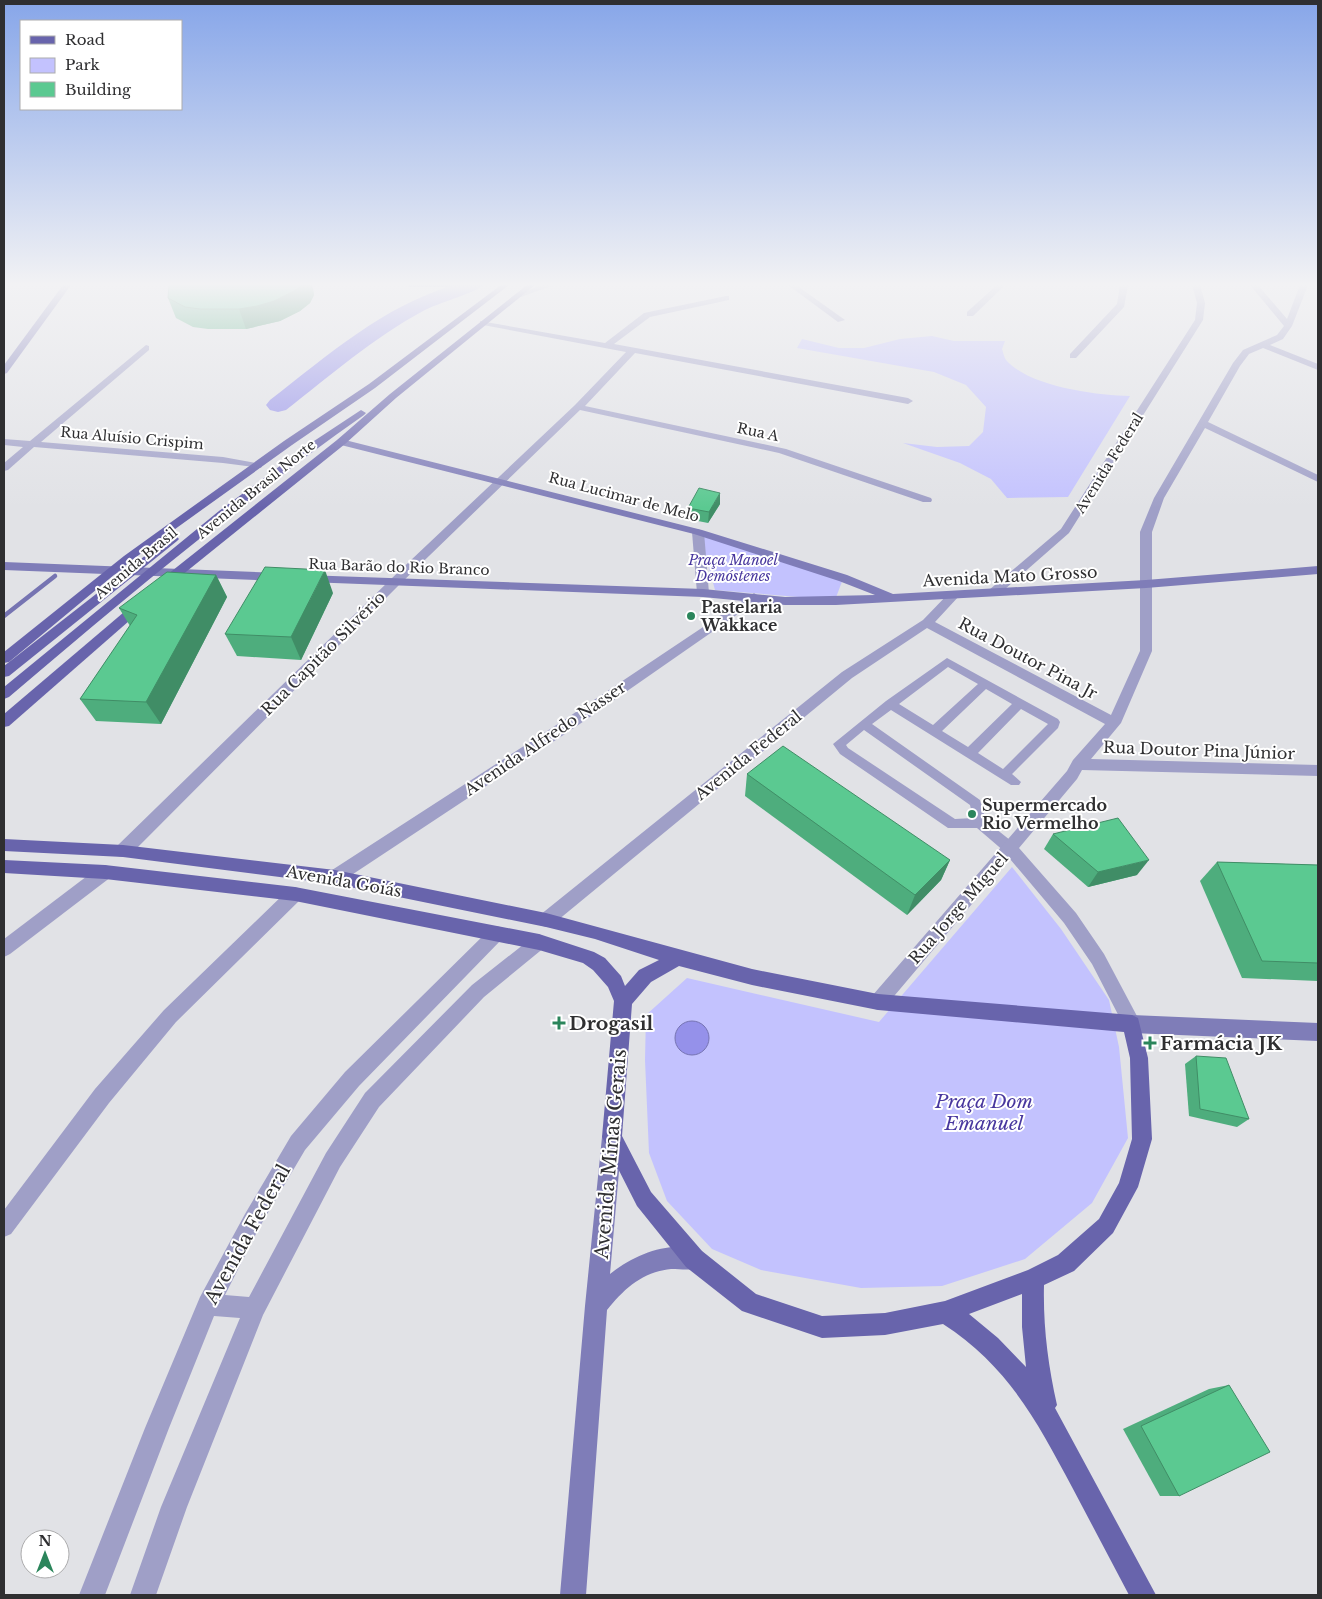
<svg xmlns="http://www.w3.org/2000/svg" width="1322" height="1599" viewBox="0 0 1322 1599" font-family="'Libre Baskerville',serif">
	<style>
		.green { fill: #c3c2fe }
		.water { fill: #9591ea; stroke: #7674b2 }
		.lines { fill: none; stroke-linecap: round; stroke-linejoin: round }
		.stream-far1 { stroke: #7674b2; stroke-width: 4 }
		.stream { stroke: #7674b2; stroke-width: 4.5 }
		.river { fill: #9591ea; fill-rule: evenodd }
		.lane { fill: #9f9fc7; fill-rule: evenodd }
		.street { fill: #9f9fc7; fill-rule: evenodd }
		.secondary { fill: #7f7db8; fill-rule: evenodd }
		.primary { fill: #6864ac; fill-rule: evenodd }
		.wall { fill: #4ead7d }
		.shaded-wall { fill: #408d66 }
		.building { fill: #5bc991; stroke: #408d66 }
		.poi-dot { fill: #2b855b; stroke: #fff; stroke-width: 2 }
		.labels { text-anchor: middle; stroke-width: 4; stroke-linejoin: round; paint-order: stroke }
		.far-street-label { font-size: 14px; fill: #2f2f31; stroke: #fff }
		.far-park-label { font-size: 14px; font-style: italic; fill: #48379e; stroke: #fff }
		.street-label { font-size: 16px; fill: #2f2f31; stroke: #fff }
		.poi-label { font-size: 16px; font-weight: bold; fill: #2f2f31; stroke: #fff; text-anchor: start }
		.near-poi-label { font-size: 19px; font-weight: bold; fill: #2f2f31; stroke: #fff; text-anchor: start }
		.near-park-label { font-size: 19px; font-style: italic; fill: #48379e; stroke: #fff }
		.near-street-label { font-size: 19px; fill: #2f2f31; stroke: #fff }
	</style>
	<rect width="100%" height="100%" fill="#e1e2e6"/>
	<g class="green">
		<path d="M 932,336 L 954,341 L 1005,341 L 1002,349 C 1003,352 1004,357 1006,360 C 1030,387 1096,395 1130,396 L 1068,497 L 1007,498 L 991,479 L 960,463 L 903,443 L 937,447 L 969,446 L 983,432 L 986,407 L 966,385 L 934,372 L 797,348 L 802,339 L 839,348 L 864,348 L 900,339 Z"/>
		<polygon points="700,535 843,579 835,600 715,590"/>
		<polygon points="1012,867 1061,929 1109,1000 1119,1047 1128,1138 1092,1203 1025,1259 942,1286 861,1288 761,1270 712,1249 667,1201 649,1153 645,1060 646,1015 687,978 879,1022"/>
	</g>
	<circle class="water" cx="692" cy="1038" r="17"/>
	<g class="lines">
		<polyline class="stream-far1" points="410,285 473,285"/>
		<polyline class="stream" points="4,616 55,576"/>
		<path class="river" d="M 454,285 L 483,285 C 478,292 435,304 423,311 C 373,338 331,375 286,410 L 278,412 L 270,410 L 266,405 L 270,400 C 327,356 383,306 454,285 Z"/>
		<path class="lane" d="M 947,658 L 1058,719 L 1060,722 L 1058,728 L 1012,774 L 1021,782 L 1019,785 L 1011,785 L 891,710 L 872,724 L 980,800 L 986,821 L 1015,844 L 1017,848 L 1015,852 L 1010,853 L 1005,852 L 977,828 L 948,828 L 840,754 L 833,744 L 886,701 ZM 948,667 L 978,684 L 933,725 L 899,704 ZM 986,689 L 1012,704 L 968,747 L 942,731 ZM 1021,709 L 1048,724 L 1003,769 L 978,753 ZM 864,730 L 970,805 L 973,818 L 955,819 L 848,748 L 846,745 Z"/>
		<g class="street">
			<polygon points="543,285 554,285 521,297 514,295"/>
			<polygon points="788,285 796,285 845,320 838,322"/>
			<polygon points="997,285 1005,285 973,316 967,316 967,312"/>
			<polygon points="1120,285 1128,285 1124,307 1076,358 1070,358 1070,354 1117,304"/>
			<polygon points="1192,285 1200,285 1205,303 1203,320 1069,533 997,596 989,596 987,593 989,590 1061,529 1195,320 1197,303"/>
			<polygon points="1250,285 1258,285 1287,319 1300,285 1308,285 1292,326 1283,339 1270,345 1318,364 1318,370 1263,348 1249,354 1240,366 1208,422 1318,475 1318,482 1205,428 1164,498 1152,532 1152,651 1121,723 1091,759 1318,765 1318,776 1082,770 1077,779 1019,848 1076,913 1104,954 1138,1018 1141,1024 1138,1030 1132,1033 1126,1030 1092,964 1064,923 1010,859 884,1008 878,1010 872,1008 869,1002 872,996 1067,771 1073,760 1105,724 927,628 852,678 552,925 546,927 540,925 538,920 540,915 842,672 923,620 950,592 958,592 960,595 935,622 1111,715 1140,651 1140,532 1154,498 1233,363 1243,350 1277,335 1284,326"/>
			<polygon points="726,296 729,296 729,300 650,317 614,344 908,398 913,401 908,404 635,353 585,406 786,449 931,498 932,500 931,502 923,502 779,453 580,410 399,585 129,856 123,857 117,856 115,851 117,846 391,579 575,405 626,352 483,325 480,325 480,321 605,343 644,313"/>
			<polygon points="146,345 149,346 149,350 41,442 223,457 261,464 262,466 261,468 223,463 34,447 8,470 4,471 4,463 23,447 4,445 4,439 30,441"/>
			<polygon points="698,529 704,532 709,593 703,597 697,593 692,532"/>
			<polygon points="754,593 760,597 758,600 574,728 341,882 335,884 329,882 327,877 329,872 564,720"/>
			<polygon points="105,865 111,867 113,872 111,877 10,954 4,957 4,939 99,867"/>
			<polygon points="295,887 301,889 303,894 301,899 176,1022 109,1103 11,1234 4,1237 4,1210 95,1089 164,1010 289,889"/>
			<polygon points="497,926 503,928 505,933 503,938 359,1086 305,1150 259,1228 225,1295 249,1297 326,1153 365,1093 472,985 533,937 539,934 545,937 548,942 545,947 484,997 379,1107 340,1167 263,1315 187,1507 156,1595 130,1595 161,1507 240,1318 214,1316 169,1428 105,1595 79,1595 145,1428 200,1297 245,1214 291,1136 345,1072 491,928"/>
		</g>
		<g class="secondary">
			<polygon points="63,285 71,285 7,373 4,374 4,365"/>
			<polygon points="341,439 702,530 847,575 893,594 1146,580 1318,566 1318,574 1146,588 836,605 785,605 703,597 308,582 304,581 302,578 304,575 703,589 785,597 875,595 839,581 694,534 337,444 337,440"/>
			<polygon points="4,562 280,573 286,577 280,581 4,570"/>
			<polygon points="1132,1015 1318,1023 1318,1041 1132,1033 1126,1030 1123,1024 1126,1018"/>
			<path d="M 612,1127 L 619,1130 L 622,1137 L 610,1274 C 634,1255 671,1239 702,1251 L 705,1259 L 702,1267 C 691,1271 682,1269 671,1269 C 642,1272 624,1289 607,1310 L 586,1595 L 560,1595 L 585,1306 L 602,1137 L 605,1130 Z"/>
		</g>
		<g class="primary">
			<polygon points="501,285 509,285 375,388 292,445 132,560 9,662 4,663 4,652 124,556 284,441 369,384"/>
			<polygon points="527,285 535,285 396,398 345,444 166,588 158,588 156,585 158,582 337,440 390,394"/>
			<path d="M 361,410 L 366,413 L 364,415 C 240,502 124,599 9,697 L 4,699 L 4,687 L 219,511 L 311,443 Z"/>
			<polygon points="173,536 177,537 179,539 177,541 9,676 4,677 4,666 169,537"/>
			<polygon points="141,600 145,601 147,604 145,607 9,726 4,727 4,714 137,601"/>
			<path d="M 4,839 L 123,845 L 335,870 L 546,913 L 752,969 L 878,994 L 1132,1015 L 1138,1018 L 1148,1058 L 1152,1139 L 1138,1187 L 1113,1233 L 1074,1271 L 1044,1285 C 1043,1326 1048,1365 1057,1405 L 1055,1408 L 1156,1595 L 1129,1595 C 1110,1559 1091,1523 1072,1487 C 1037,1421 1007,1365 943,1324 L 885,1335 L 822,1338 L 742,1311 L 686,1267 L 637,1206 L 602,1137 L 614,1001 L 608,987 L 593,970 L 583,963 L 539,950 L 295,901 L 105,879 L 4,873 L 4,860 L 105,865 L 295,887 L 539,934 L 594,952 L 605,958 L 621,976 L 625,986 L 639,970 L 659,960 L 595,939 L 546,927 L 335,884 L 123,857 L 4,851 ZM 679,966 L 752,985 L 878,1010 L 1124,1032 L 1130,1058 L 1132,1139 L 1119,1183 L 1099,1219 L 1058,1255 L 1028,1270 L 945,1301 L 885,1313 L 822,1316 L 756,1294 L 702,1251 L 651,1192 L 622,1136 L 632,1004 L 651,982 ZM 1022,1294 L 1022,1327 L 1026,1367 L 998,1338 L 969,1314 Z"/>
		</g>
	</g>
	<g class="wall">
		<polygon points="313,288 314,295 310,303 300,311 280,321 246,329 208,329 193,327 176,318 168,298"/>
		<polygon points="720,504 708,523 688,519 688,508"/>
		<polygon points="216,575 227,597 161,724 96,721 80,699 130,626 119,608"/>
		<polygon points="333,593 301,660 237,656 225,634"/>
		<polygon points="747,774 950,860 941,880 907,915 745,796"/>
		<polygon points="1053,834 1137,875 1088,887 1044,849"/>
		<polygon points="1217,862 1318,865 1318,981 1242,978 1200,881"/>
		<polygon points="1196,1056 1249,1119 1237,1127 1189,1116 1185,1064"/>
		<polygon points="1229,1385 1179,1496 1160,1496 1123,1429 1209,1389"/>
	</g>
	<g class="shaded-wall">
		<polygon points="303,285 312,285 314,295 310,303 300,311 280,321 246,329 239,309"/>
		<polygon points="720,493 720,504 708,523 709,512"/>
		<polygon points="325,570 333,593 301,660 291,637"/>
		<polygon points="216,575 227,597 161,724 146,702"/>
		<polygon points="950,860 941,880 907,915 915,895"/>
		<polygon points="1149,860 1137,875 1088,887 1098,872"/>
	</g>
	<g class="building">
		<polygon points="169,285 303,285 294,291 274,301 257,306 239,309 200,309 185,307 168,298"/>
		<polygon points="699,488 720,493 709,512 688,508"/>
		<polygon points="265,567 325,570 291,637 225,634"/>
		<polygon points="167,572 216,575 146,702 80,699 137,615 119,608"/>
		<polygon points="783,746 950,860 915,895 747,774"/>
		<polygon points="1118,818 1149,860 1098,872 1053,834"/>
		<polygon points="1217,862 1318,865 1318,963 1262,961"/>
		<polygon points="1196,1056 1226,1058 1249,1119 1200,1109"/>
		<polygon points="1229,1385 1270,1452 1179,1496 1141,1426"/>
	</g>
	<linearGradient id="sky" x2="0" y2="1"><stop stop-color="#87a6e9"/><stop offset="0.56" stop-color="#f2f2f4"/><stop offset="1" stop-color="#f2f2f4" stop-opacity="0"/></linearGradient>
	<rect width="1322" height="508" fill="url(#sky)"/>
	<g class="poi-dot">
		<circle cx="691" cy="616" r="5"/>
		<circle cx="972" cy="814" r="5"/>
		<path d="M556.5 1015.5h5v5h5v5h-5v5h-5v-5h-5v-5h5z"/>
		<path d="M1147.5 1035.5h5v5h5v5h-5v5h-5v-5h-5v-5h5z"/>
	</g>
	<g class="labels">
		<g class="far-street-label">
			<text transform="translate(758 432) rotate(12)" y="5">Rua A</text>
			<text transform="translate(132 438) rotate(5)" y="5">Rua Aluísio Crispim</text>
			<text transform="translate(1109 463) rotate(-58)" y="5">Avenida Federal</text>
			<text transform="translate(256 489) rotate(-39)" y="5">Avenida Brasil Norte</text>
			<text transform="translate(624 497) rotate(15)" y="5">Rua Lucimar de Melo</text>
			<text transform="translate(136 563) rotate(-40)" y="5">Avenida Brasil</text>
			<text transform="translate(399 567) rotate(2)" y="5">Rua Barão do Rio Branco</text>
		</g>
		<g class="far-park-label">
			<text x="733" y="565">Praça Manoel<tspan x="733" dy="16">Demóstenes</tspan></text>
		</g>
		<g class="street-label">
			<text transform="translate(1010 576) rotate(-3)" y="6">Avenida Mato Grosso</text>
			<text transform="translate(323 653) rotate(-45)" y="6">Rua Capitão Silvério</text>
			<text transform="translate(1028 658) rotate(28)" y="6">Rua Doutor Pina Jr</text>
			<text transform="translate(545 738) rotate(-34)" y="6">Avenida Alfredo Nasser</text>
			<text transform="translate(1199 750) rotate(2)" y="6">Rua Doutor Pina Júnior</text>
			<text transform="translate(748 755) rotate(-39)" y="6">Avenida Federal</text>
			<text transform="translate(344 881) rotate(10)" y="6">Avenida Goiás</text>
			<text transform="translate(958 908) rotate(-49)" y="6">Rua Jorge Miguel</text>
		</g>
		<g class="poi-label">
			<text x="701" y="613">Pastelaria<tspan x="701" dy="18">Wakkace</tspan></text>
			<text x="982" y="811">Supermercado<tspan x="982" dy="18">Rio Vermelho</tspan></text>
		</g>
		<g class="near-poi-label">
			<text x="569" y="1030">Drogasil</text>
			<text x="1160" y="1050">Farmácia JK</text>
		</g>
		<g class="near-park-label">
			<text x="984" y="1108">Praça Dom<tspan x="984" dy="22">Emanuel</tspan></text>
		</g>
		<g class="near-street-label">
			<text transform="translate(610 1154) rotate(-85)" y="7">Avenida Minas Gerais</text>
			<text transform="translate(247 1234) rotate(-61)" y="7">Avenida Federal</text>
		</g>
	</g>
	<rect width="1322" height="1599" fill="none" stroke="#2f2f31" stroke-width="10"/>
	<rect x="20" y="20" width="162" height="90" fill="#ffffff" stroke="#acacad"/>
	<rect x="30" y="36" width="25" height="8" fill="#6864ac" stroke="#acacad"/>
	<text x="65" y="45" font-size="15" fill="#2f2f31">Road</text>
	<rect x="30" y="58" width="25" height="15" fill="#c3c2fe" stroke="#acacad"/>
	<text x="65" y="70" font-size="15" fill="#2f2f31">Park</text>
	<rect x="30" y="82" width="25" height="15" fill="#5bc991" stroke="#acacad"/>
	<text x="65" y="95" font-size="15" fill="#2f2f31">Building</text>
	<g transform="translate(45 1554)"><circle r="24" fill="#ffffff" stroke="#acacad"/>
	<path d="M0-4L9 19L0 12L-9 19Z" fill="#2b855b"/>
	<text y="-8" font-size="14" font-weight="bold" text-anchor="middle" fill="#2f2f31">N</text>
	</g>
</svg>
